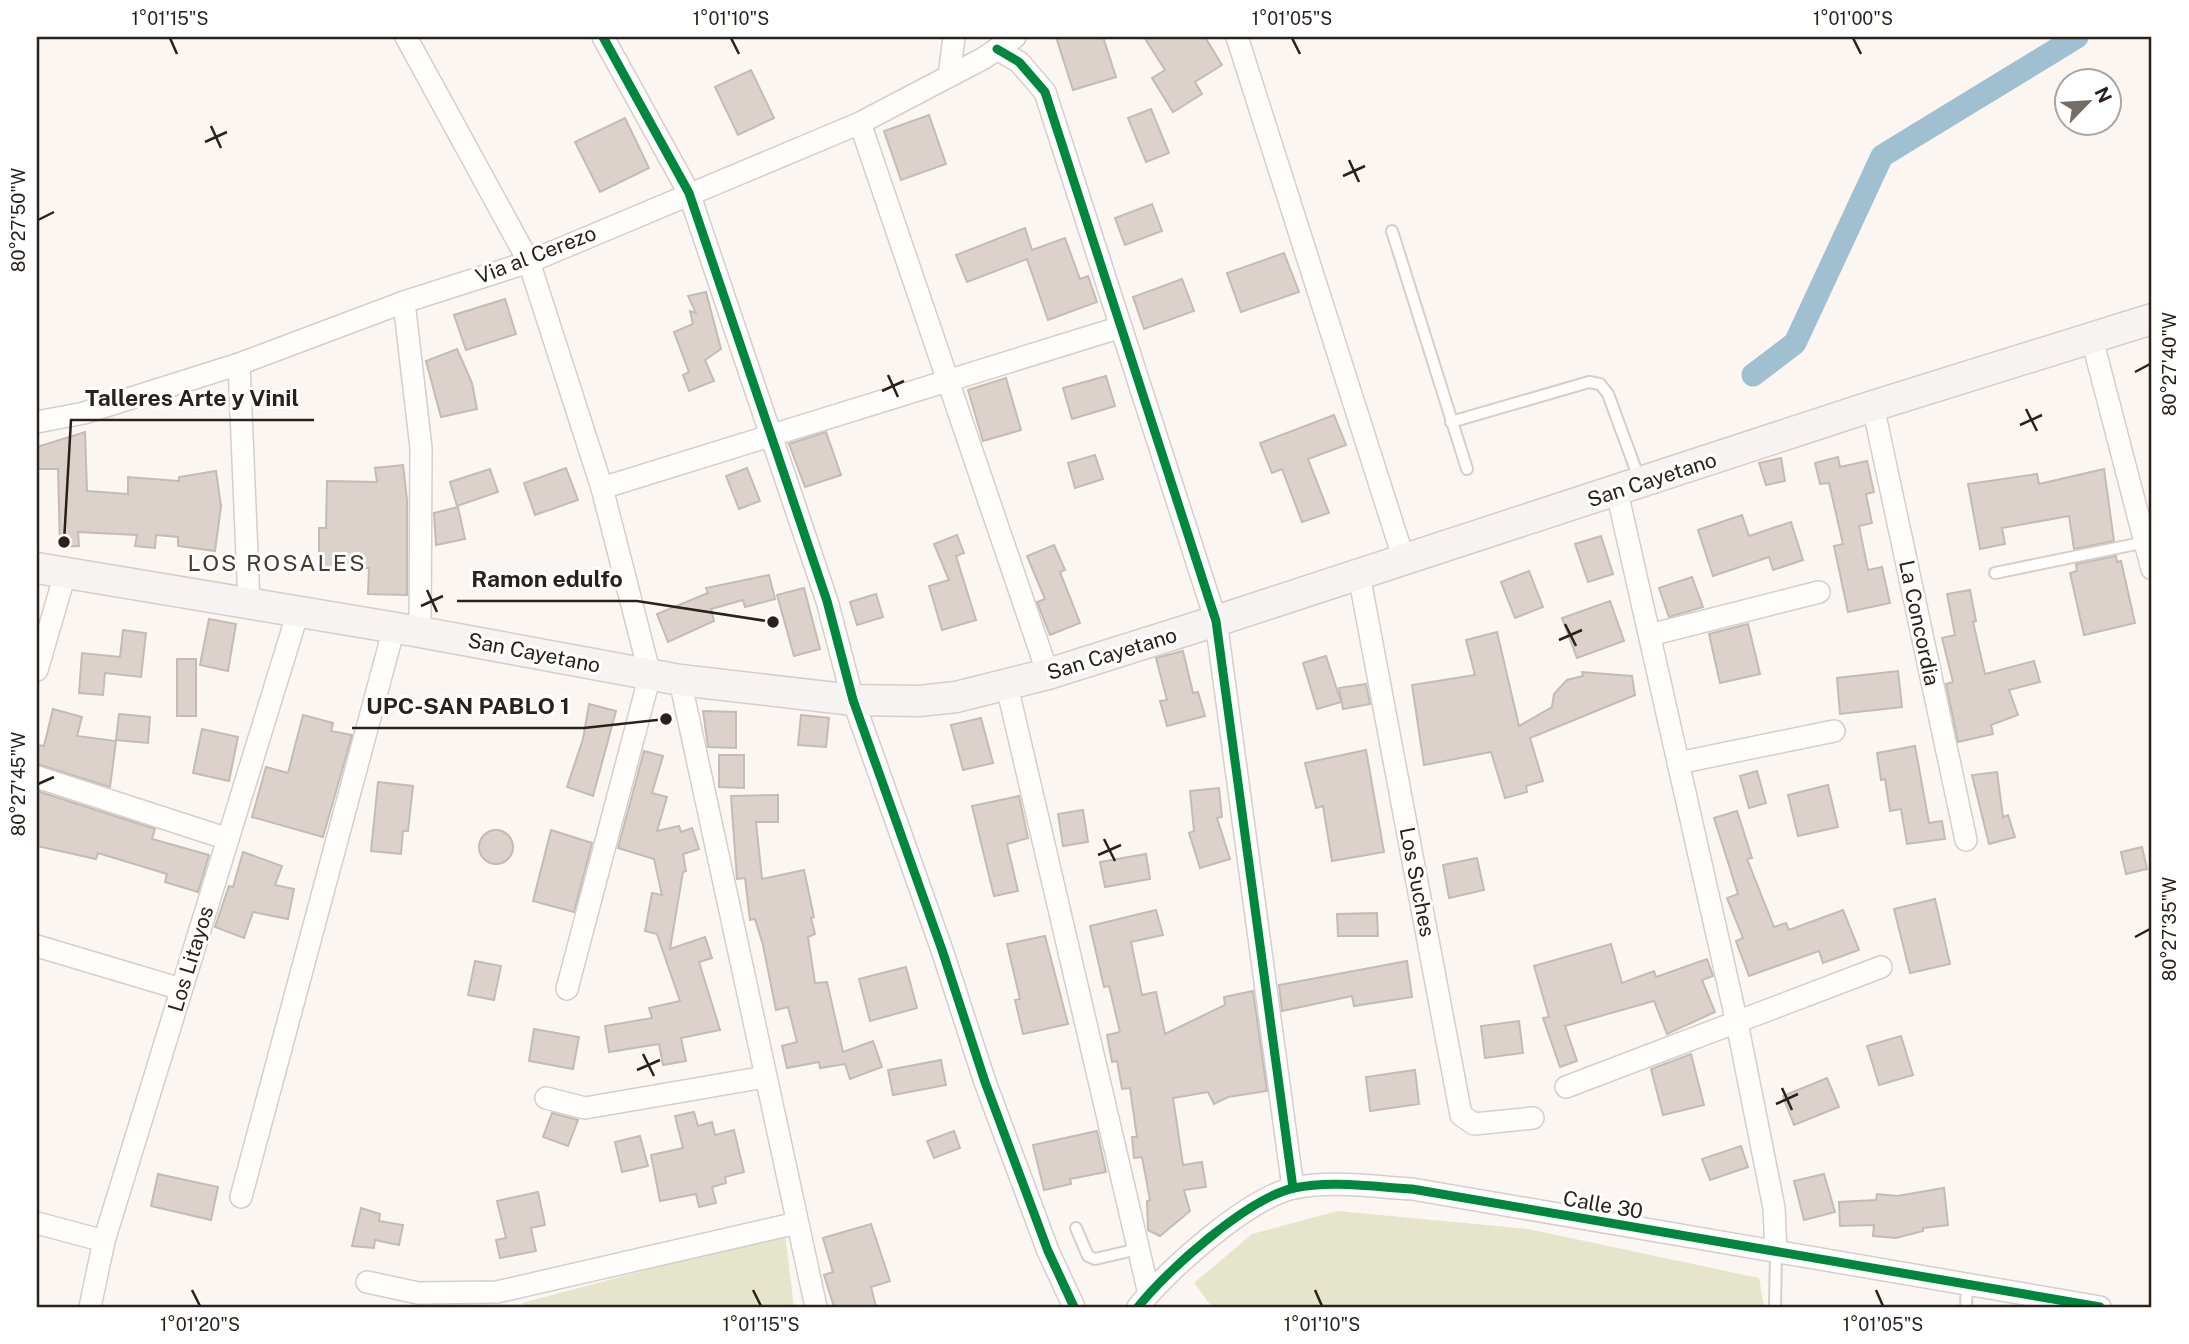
<svg xmlns="http://www.w3.org/2000/svg" width="2189" height="1344" viewBox="0 0 2189 1344" font-family="'Public Sans',sans-serif">
	<style>
		.green { fill: #e5e5cc }
		.lines { fill: none; stroke-linecap: round; stroke-linejoin: round }
		.canal { stroke: #a0bfd0; stroke-width: 23 }
		.building { fill: #ddd2cb; stroke: #c2bbb7; stroke-width: 2 }
		.lane-casing { stroke: #d5cec9; stroke-width: 14 }
		.street-casing { stroke: #d5cec9; stroke-width: 24 }
		.secondary-casing { stroke: #d5cec9; stroke-width: 33 }
		.lane { stroke: #fffefd; stroke-width: 10 }
		.street { stroke: #fffefd; stroke-width: 21 }
		.secondary { stroke: #f7f3f2; stroke-width: 30 }
		.cycleway-casing { stroke: #fff; stroke-width: 13 }
		.cycleway { stroke: #00873e; stroke-width: 9 }
		.ticks { fill: none; stroke: #2a211c; stroke-width: 2.5 }
		.labels { text-anchor: middle; stroke-width: 6; stroke-linejoin: round; paint-order: stroke }
		.street-label { font-size: 21px; fill: #2a211c; stroke: #fff }
		.neighbourhood-label { font-size: 23px; letter-spacing: 2px; fill: #4b382d; stroke: #fff }
		.leader { fill: none; stroke: #2a211c; stroke-width: 2.5 }
		.callout-dot { fill: #2a211c; stroke: #fff; stroke-width: 2.5 }
		.callout-label { font-size: 23px; text-anchor: middle; font-weight: bold; fill: #2a211c; stroke: #fff; stroke-width: 6; stroke-linejoin: round; paint-order: stroke }
		.neatline { fill: none; stroke: #2a211c; stroke-width: 2.5 }
		.ticks-label { font-size: 18px; text-anchor: middle; fill: #2a211c }
	</style>
	<rect width="100%" height="100%" fill="#fcf6f2"/>
	<g class="green">
		<polygon points="1337,1211 1528,1229 1759,1278 1764,1307 1212,1307 1194,1283 1252,1234"/>
		<polygon points="785,1233 794,1307 523,1307 522,1303"/>
	</g>
	<g class="lines">
		<polyline class="canal" points="1753,375 1795,343 1882,156 2077,37"/>
	</g>
	<g class="building">
		<polygon points="1056,37 1103,37 1116,77 1073,90"/>
		<polygon points="1144,37 1205,37 1222,65 1195,82 1202,94 1173,112 1152,78 1165,70"/>
		<polygon points="751,70 774,118 738,135 715,87"/>
		<polygon points="1151,109 1169,153 1146,162 1128,118"/>
		<polygon points="929,115 946,164 901,180 884,131"/>
		<polygon points="625,118 649,168 600,192 575,142"/>
		<polygon points="1152,204 1162,231 1125,245 1115,218"/>
		<polygon points="1025,228 1032,250 1065,238 1080,279 1088,276 1097,302 1048,320 1027,259 967,282 956,255"/>
		<polygon points="1284,253 1299,292 1241,312 1227,273"/>
		<polygon points="1182,279 1194,311 1144,329 1133,297"/>
		<polygon points="706,292 721,349 705,360 714,381 689,391 683,375 689,372 674,332 693,324 690,311 696,313 688,296"/>
		<polygon points="505,299 516,334 466,350 454,315"/>
		<polygon points="457,349 472,383 477,409 441,417 426,361"/>
		<polygon points="1106,376 1115,406 1072,419 1063,388"/>
		<polygon points="1006,378 1021,430 983,441 968,390"/>
		<polygon points="1334,415 1346,445 1308,459 1329,513 1302,522 1282,469 1272,473 1260,443"/>
		<polygon points="85,432 87,491 128,494 128,477 179,481 179,477 216,471 221,506 215,551 178,546 178,537 156,535 155,548 135,546 137,535 78,532 79,546 60,547 58,469 37,469 37,447"/>
		<polygon points="826,432 841,475 805,487 789,444"/>
		<polygon points="1095,455 1103,479 1075,488 1068,463"/>
		<polygon points="1838,457 1840,467 1867,461 1874,492 1866,494 1872,523 1859,526 1868,570 1882,567 1890,603 1848,612 1834,546 1843,544 1829,483 1820,484 1815,463"/>
		<polygon points="1781,458 1785,481 1766,485 1759,463"/>
		<polygon points="403,465 407,500 407,595 368,594 369,568 319,569 319,528 326,528 327,481 377,482 375,468"/>
		<polygon points="566,468 578,500 535,515 524,483"/>
		<polygon points="747,468 760,501 739,509 726,476"/>
		<polygon points="490,469 498,492 457,506 450,482"/>
		<polygon points="2104,469 2114,541 2074,549 2069,516 2002,528 2005,544 1980,549 1968,484 2037,474 2039,484"/>
		<polygon points="458,507 465,539 436,545 434,513"/>
		<polygon points="1742,515 1749,536 1791,522 1803,560 1773,570 1769,557 1713,576 1698,530"/>
		<polygon points="957,535 964,553 956,556 976,620 942,630 929,586 949,580 934,544"/>
		<polygon points="1601,536 1613,574 1588,582 1575,544"/>
		<polygon points="1054,545 1065,570 1060,572 1080,623 1050,635 1037,602 1045,599 1027,556"/>
		<polygon points="2116,556 2117,562 2121,561 2135,623 2084,635 2070,573 2077,571 2076,564"/>
		<polygon points="1529,571 1543,607 1515,618 1501,582"/>
		<polygon points="769,575 775,599 745,607 743,600 711,609 714,621 668,642 657,614 708,593 706,588"/>
		<polygon points="1692,577 1703,607 1669,617 1659,588"/>
		<polygon points="804,588 820,649 794,656 777,595"/>
		<polygon points="1970,590 1976,621 1973,622 1985,674 2034,661 2040,682 2009,690 2018,715 1991,725 1993,734 1958,742 1946,684 1953,682 1942,638 1955,635 1947,594"/>
		<polygon points="876,594 883,617 857,625 850,602"/>
		<polygon points="1610,601 1624,641 1577,658 1562,618"/>
		<polygon points="209,619 236,624 228,671 200,665"/>
		<polygon points="1748,624 1760,674 1720,683 1709,634"/>
		<polygon points="123,630 146,633 141,677 105,673 103,695 79,693 82,653 120,657"/>
		<polygon points="1497,632 1519,726 1552,707 1554,694 1567,680 1583,676 1582,672 1632,676 1635,695 1530,738 1543,781 1526,786 1527,792 1505,798 1491,752 1424,765 1412,685 1475,675 1466,640"/>
		<polygon points="1183,651 1193,693 1198,692 1205,716 1167,726 1160,701 1167,700 1156,658"/>
		<polygon points="1326,656 1341,702 1317,709 1303,663"/>
		<rect x="177" y="659" width="19" height="57"/>
		<polygon points="1898,671 1902,707 1840,714 1837,678"/>
		<polygon points="1366,684 1370,704 1343,709 1339,688"/>
		<polygon points="589,704 616,711 593,796 567,787 583,739"/>
		<polygon points="53,709 82,717 77,736 116,741 110,787 37,764 37,745 44,746"/>
		<polygon points="703,711 736,712 736,748 708,747"/>
		<polygon points="119,714 150,717 148,743 116,740"/>
		<polygon points="303,715 333,723 331,731 352,735 323,837 252,817 266,767 288,773"/>
		<polygon points="801,715 829,718 826,747 798,745"/>
		<polygon points="981,718 993,763 963,770 951,725"/>
		<polygon points="202,729 238,737 229,781 193,773"/>
		<polygon points="1915,746 1929,823 1942,821 1945,839 1907,844 1901,809 1890,811 1885,779 1881,780 1877,753"/>
		<polygon points="1366,750 1384,852 1332,861 1323,806 1316,808 1305,763"/>
		<polygon points="644,751 663,756 652,793 667,797 657,831 679,826 681,832 692,828 699,849 683,854 686,871 683,872 670,949 705,937 712,958 699,962 720,1030 681,1038 686,1061 663,1065 659,1044 609,1052 605,1026 652,1018 649,1008 680,1001 657,934 645,931 652,893 662,895 654,859 618,848"/>
		<polygon points="719,755 744,755 744,788 719,787"/>
		<polygon points="1757,771 1766,803 1749,808 1740,776"/>
		<polygon points="1997,772 2003,817 2008,815 2015,837 1989,844 1972,775"/>
		<polygon points="378,782 413,786 408,831 403,831 401,854 371,851"/>
		<polygon points="1828,785 1838,827 1798,836 1788,795"/>
		<polygon points="1219,788 1222,817 1217,818 1230,859 1200,868 1189,833 1194,831 1190,791"/>
		<polygon points="37,791 155,829 152,839 209,855 198,892 165,882 167,874 98,853 96,859 37,846"/>
		<polygon points="778,795 778,822 756,822 762,879 804,870 814,917 811,918 815,934 808,937 815,983 827,982 843,1052 873,1041 882,1067 850,1079 845,1064 820,1068 819,1062 787,1068 782,1046 797,1042 788,1007 776,1010 763,945 755,919 750,920 745,878 737,879 731,796"/>
		<polygon points="1019,796 1028,838 1007,844 1018,891 994,896 972,806"/>
		<polygon points="1083,810 1088,842 1063,846 1058,814"/>
		<polygon points="1737,811 1752,858 1747,859 1774,927 1786,923 1789,930 1843,910 1859,950 1823,963 1819,951 1749,976 1736,941 1743,938 1727,898 1738,894 1714,818"/>
		<circle cx="496" cy="847" r="17"/>
		<polygon points="551,830 592,843 574,912 533,901"/>
		<polygon points="2142,847 2147,869 2126,874 2121,852"/>
		<polygon points="243,852 282,866 275,885 294,889 288,919 253,912 244,938 215,927 229,886 233,887"/>
		<polygon points="1146,854 1150,879 1105,887 1100,862"/>
		<polygon points="1477,858 1484,890 1449,898 1443,865"/>
		<polygon points="1935,899 1950,964 1910,973 1894,909"/>
		<polygon points="1156,910 1163,935 1131,942 1142,995 1156,992 1165,1034 1225,1005 1224,997 1253,991 1267,1091 1228,1097 1214,1104 1208,1092 1173,1098 1183,1165 1202,1162 1206,1187 1184,1190 1190,1211 1160,1236 1148,1230 1147,1201 1150,1200 1142,1157 1134,1158 1132,1137 1137,1137 1130,1088 1122,1089 1117,1061 1112,1062 1107,1035 1120,1032 1109,986 1104,987 1090,926"/>
		<polygon points="1377,913 1378,936 1338,936 1337,914"/>
		<polygon points="1045,936 1068,1024 1023,1034 1015,1000 1020,999 1007,944"/>
		<polygon points="1611,944 1622,983 1654,971 1656,977 1707,959 1713,976 1702,980 1715,1012 1667,1034 1654,1001 1565,1026 1577,1061 1560,1067 1543,1018 1549,1017 1534,966"/>
		<polygon points="475,961 501,966 494,1000 468,995"/>
		<polygon points="1407,961 1412,997 1354,1006 1352,996 1282,1011 1279,985"/>
		<polygon points="906,967 917,1008 870,1021 859,979"/>
		<polygon points="1519,1021 1523,1053 1485,1058 1481,1026"/>
		<polygon points="534,1029 579,1037 573,1069 529,1061"/>
		<polygon points="1901,1036 1913,1075 1879,1085 1867,1046"/>
		<polygon points="1691,1054 1704,1105 1663,1115 1651,1069"/>
		<polygon points="941,1060 946,1085 893,1095 888,1070"/>
		<polygon points="1415,1070 1419,1104 1370,1111 1366,1077"/>
		<polygon points="1827,1078 1839,1107 1794,1125 1783,1096"/>
		<polygon points="694,1112 698,1126 712,1122 715,1135 734,1130 744,1172 725,1177 726,1183 712,1187 716,1203 699,1207 696,1194 660,1201 651,1155 683,1148 675,1116"/>
		<polygon points="552,1113 578,1120 568,1146 543,1137"/>
		<polygon points="954,1131 960,1148 934,1158 927,1141"/>
		<polygon points="1097,1131 1106,1172 1070,1179 1071,1184 1044,1190 1033,1145"/>
		<polygon points="640,1136 648,1166 622,1172 615,1142"/>
		<polygon points="1741,1146 1748,1167 1710,1180 1702,1159"/>
		<polygon points="158,1174 218,1187 211,1220 151,1206"/>
		<polygon points="1824,1174 1835,1212 1804,1220 1794,1181"/>
		<polygon points="1944,1188 1948,1225 1923,1228 1923,1231 1896,1238 1873,1236 1874,1225 1840,1226 1839,1202 1876,1200 1877,1194 1897,1196"/>
		<polygon points="538,1192 545,1225 531,1228 536,1251 500,1258 496,1240 506,1238 497,1201"/>
		<polygon points="361,1208 380,1214 379,1221 403,1225 399,1245 375,1240 374,1248 352,1246"/>
		<polygon points="871,1224 890,1281 871,1287 876,1307 834,1307 824,1275 833,1272 823,1238"/>
	</g>
	<g class="lines">
		<defs>
			<g id="lane">
				<polyline points="1392,231 1467,469"/>
				<polyline points="1451,422 1589,382 1600,384 1608,394 1640,481"/>
				<polyline points="1995,573 2146,542"/>
				<polyline points="1076,1228 1088,1256 1095,1259 1138,1249"/>
				<polyline points="1775,1307 1776,1252"/>
				<polyline points="1966,1307 1967,1284"/>
			</g>
			<g id="street">
				<polyline points="406,37 529,262 602,488 650,675 567,989"/>
				<polyline points="603,37 689,193 827,601 853,700 942,950 985,1082 1048,1251 1074,1307"/>
				<polyline points="1237,37 1404,560"/>
				<polyline points="997,49 1019,62 1045,92 1216,621 1293,1188"/>
				<polyline points="949,76 954,37"/>
				<polyline points="860,123 1048,674"/>
				<polyline points="404,302 421,448 420,632"/>
				<polyline points="2092,339 2152,569"/>
				<polyline points="239,364 249,603"/>
				<polyline points="1873,406 1966,840"/>
				<polyline points="37,422 84,413 239,364 404,302 529,262 860,123 984,58 1015,37"/>
				<polyline points="602,488 1121,327"/>
				<polyline points="1617,492 1737,1023 1774,1208 1776,1252"/>
				<polyline points="1359,575 1461,1115 1474,1124 1533,1118"/>
				<polyline points="1650,635 1819,592"/>
				<polyline points="37,670 65,574"/>
				<polyline points="680,680 816,1307"/>
				<polyline points="1007,686 1149,1294"/>
				<polyline points="1678,763 1834,731"/>
				<polyline points="37,777 228,839"/>
				<polyline points="37,946 181,989"/>
				<polyline points="1566,1087 1881,967"/>
				<polyline points="546,1098 585,1108 765,1077"/>
				<polyline points="241,1197 394,628"/>
				<polyline points="37,1223 104,1241"/>
				<polyline points="367,1282 418,1293 497,1292 797,1223"/>
				<polyline points="90,1307 104,1241 298,612"/>
				<path d="M 1138,1307 C 1167,1270 1248,1198 1294,1188 C 1332,1180 1374,1187 1412,1189 L 2100,1307"/>
			</g>
			<polyline id="secondary" points="37,568 420,632 680,680 853,700 919,701 956,697 1048,674 1216,621 1873,406 2152,319"/>
		</defs>
		<use href="#lane" class="lane-casing"/>
		<use href="#street" class="street-casing"/>
		<use href="#secondary" class="secondary-casing"/>
		<use href="#lane" class="lane"/>
		<use href="#street" class="street"/>
		<use href="#secondary" class="secondary"/>
		<defs>
			<g id="cycleway">
				<polyline points="603,37 689,193 827,601 853,700 942,950 985,1082 1048,1251 1074,1307"/>
				<polyline points="997,49 1019,62 1045,92 1216,621 1293,1188"/>
				<path d="M 1138,1307 C 1167,1270 1248,1198 1294,1188 C 1332,1180 1374,1187 1412,1189 L 2100,1307"/>
			</g>
		</defs>
		<use href="#cycleway" class="cycleway-casing"/>
		<use href="#cycleway" class="cycleway"/>
	</g>
	<path class="ticks" d="M 170,38 L 177,54M 731,38 L 739,54M 1292,38 L 1300,54M 1853,38 L 1861,54M 211,126 L 221,148M 205,142 L 227,132M 1349,160 L 1359,182M 1343,176 L 1365,166M 38,220 L 54,212M 2135,372 L 2150,364M 888,375 L 898,397M 882,391 L 904,381M 2026,409 L 2037,431M 2020,425 L 2042,415M 427,590 L 437,612M 421,606 L 443,596M 1565,624 L 1576,646M 1559,640 L 1582,630M 38,784 L 54,777M 1104,839 L 1115,861M 1098,855 L 1121,845M 2135,937 L 2150,929M 643,1054 L 654,1076M 637,1070 L 660,1060M 1782,1088 L 1792,1110M 1776,1104 L 1798,1094M 192,1290 L 200,1306M 753,1290 L 761,1306M 1315,1290 L 1322,1306M 1876,1290 L 1883,1306"/>
	<g class="labels">
		<g class="street-label">
			<text transform="translate(536 255) rotate(-21)" y="7">Via al Cerezo</text>
			<text transform="translate(1652 480) rotate(-18)" y="7">San Cayetano</text>
			<text transform="translate(1919 623) rotate(78)" y="7">La Concordia</text>
			<text transform="translate(534 653) rotate(11)" y="7">San Cayetano</text>
			<text transform="translate(1112 654) rotate(-17)" y="7">San Cayetano</text>
			<text transform="translate(1417 882) rotate(79)" y="7">Los Suches</text>
			<text transform="translate(191 959) rotate(-73)" y="7">Los Litayos</text>
			<text transform="translate(1603 1205) rotate(10)" y="7">Calle 30</text>
		</g>
		<g class="neighbourhood-label">
			<text x="277" y="571">LOS ROSALES</text>
		</g>
	</g>
	<path class="leader" d="M64 542L71 420H314M773 622L637 601H457M666 719L584 728H352"/>
	<g class="callout-dot">
		<circle cx="64" cy="542" r="7"/>
		<circle cx="773" cy="622" r="7"/>
		<circle cx="666" cy="719" r="7"/>
	</g>
	<g class="callout-label">
		<text x="192" y="406">Talleres Arte y Vinil</text>
		<text x="547" y="587">Ramon edulfo</text>
		<text x="468" y="714">UPC-SAN PABLO 1</text>
	</g>
	<rect width="2189" height="1344" fill="none" stroke="#ffffff" stroke-width="77"/>
	<g transform="translate(2088 102) rotate(65)"><circle r="33" fill="#ffffff" stroke="#aaa6a4" stroke-width="2"/>
	<path d="M0-5L12 26L0 18L-12 26Z" fill="#746c67"/>
	<text y="-10" font-size="19" font-weight="bold" text-anchor="middle" fill="#2a211c">N</text>
	</g>
	<rect x="38" y="38" width="2112" height="1268" class="neatline"/>
	<g class="ticks-label">
		<text x="170" y="25">1°01'15"S</text>
		<text x="731" y="25">1°01'10"S</text>
		<text x="1292" y="25">1°01'05"S</text>
		<text x="1853" y="25">1°01'00"S</text>
		<text transform="translate(19 220) rotate(-90)" y="6">80°27'50"W</text>
		<text transform="translate(2170 364) rotate(-90)" y="6">80°27'40"W</text>
		<text transform="translate(19 784) rotate(-90)" y="6">80°27'45"W</text>
		<text transform="translate(2170 929) rotate(-90)" y="6">80°27'35"W</text>
		<text x="200" y="1331">1°01'20"S</text>
		<text x="761" y="1331">1°01'15"S</text>
		<text x="1322" y="1331">1°01'10"S</text>
		<text x="1883" y="1331">1°01'05"S</text>
	</g>
</svg>
